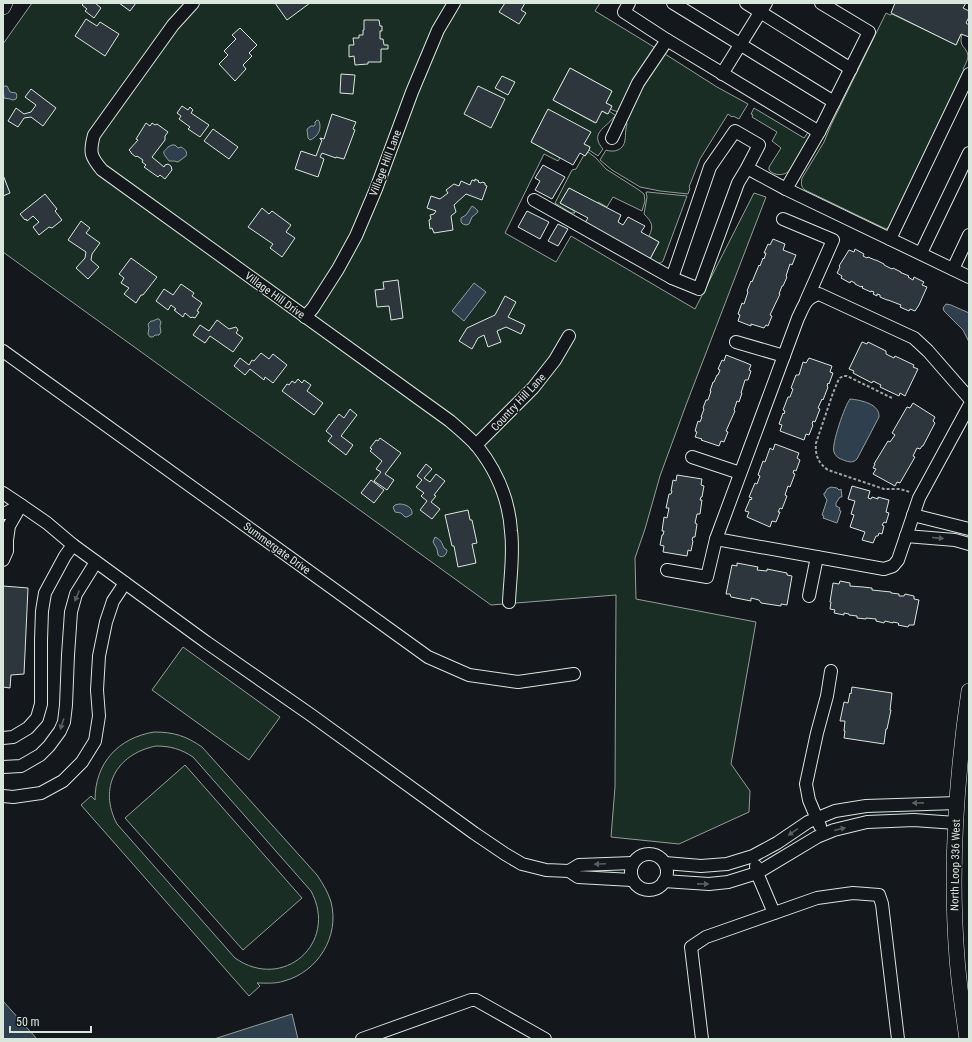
<svg xmlns="http://www.w3.org/2000/svg" width="972" height="1042" viewBox="0 0 972 1042" font-family="'Roboto Condensed',sans-serif">
	<style>
		.green { fill: #1a2d24; stroke: #939e99; fill-rule: evenodd }
		.water { fill: #2f3f4d; stroke: #939e99 }
		.building { fill: #2c363c; stroke: #d8e6dc }
		.lines { fill: none; stroke-linecap: round; stroke-linejoin: round }
		.minor-casing { stroke: #d8e6dc; stroke-width: 14 }
		.major-casing { stroke: #d8e6dc; stroke-width: 16 }
		.path { stroke: #9da8a2; stroke-width: 2; stroke-dasharray: 3 2; stroke-linecap: butt }
		.minor { stroke: #14181c; stroke-width: 12 }
		.major { stroke: #14181c; stroke-width: 15 }
		.oneway { fill: #59605f }
		.labels { text-anchor: middle; stroke-width: 3; stroke-linejoin: round; paint-order: stroke }
		.street-label { font-size: 11px; fill: #d8e6dc; stroke: #14181c }
	</style>
	<rect width="100%" height="100%" fill="#14181c"/>
	<g class="green">
		<path d="M 32,3 L 600,3 L 595,11 L 654,47 L 654,49 L 618,112 L 610,109 L 612,106 L 606,103 L 612,91 L 570,68 L 553,100 L 595,123 L 602,111 L 607,114 L 609,111 L 615,115 L 617,117 L 614,117 C 606,128 589,133 603,149 L 598,156 L 589,150 L 590,147 L 584,144 L 548,110 L 531,142 L 560,158 L 558,161 L 544,154 L 505,233 L 556,262 L 571,236 L 695,309 L 754,193 L 766,197 L 686,405 L 660,476 L 645,529 L 635,558 L 636,599 L 756,622 L 731,764 L 750,791 L 749,812 L 679,844 L 611,837 L 615,787 L 616,595 L 491,605 L 3,252 L 3,44 Z"/>
		<path d="M 886,13 L 890,15 L 892,14 L 956,45 L 961,34 L 962,34 C 958,48 967,46 968,56 C 968,60 965,65 963,69 L 965,70 L 889,227 L 886,229 L 805,190 C 801,187 801,183 802,178 L 824,142 L 831,125 Z"/>
		<path d="M 665,54 L 717,87 L 748,104 L 739,119 L 733,116 L 732,117 L 728,114 L 700,159 L 689,187 L 690,188 L 688,194 L 660,191 L 640,187 L 612,170 L 600,160 L 606,150 C 614,153 624,150 625,140 C 626,133 625,132 627,124 L 626,121 L 639,93 L 661,58 Z"/>
		<path d="M 754,108 L 804,138 L 809,131 L 812,135 L 789,171 C 784,176 774,176 769,170 L 769,167 L 781,148 L 772,141 L 777,132 L 752,117 L 753,115 L 751,114 Z"/>
		<polygon points="588,152 596,158 606,169 639,190 644,194 645,201 642,211 613,197 607,207 598,202 597,203 569,188 560,203 574,211 575,213 571,213 555,203 572,170 576,169 584,155 585,156"/>
		<path d="M 646,192 L 648,192 L 667,194 L 687,196 L 663,261 C 660,265 653,263 648,263 L 659,242 L 649,236 C 654,226 652,222 644,214 L 647,197 Z"/>
		<polygon points="183,647 280,717 249,760 152,690"/>
		<path d="M 154,732 C 174,732 186,736 202,747 L 317,875 C 323,884 328,892 331,902 C 340,936 318,972 284,981 C 275,984 266,983 257,983 L 260,986 L 249,996 L 81,805 L 91,796 L 95,800 C 95,763 118,738 154,732 ZM 156,746 C 170,746 181,749 193,757 L 311,891 C 339,943 283,992 235,958 L 117,824 C 98,788 116,754 156,746 Z"/>
		<polygon points="185,765 302,898 243,950 125,818"/>
	</g>
	<g class="water">
		<polygon points="5,86 7,86 10,92 16,93 17,96 16,99 13,100 10,99 4,98 3,87"/>
		<path d="M 317,120 L 319,121 C 322,129 318,137 310,140 L 308,138 L 307,129 L 311,126 L 314,126 L 315,125 L 315,122 Z"/>
		<path d="M 172,145 L 175,145 L 178,148 L 181,147 C 185,149 188,152 186,156 L 178,162 L 174,161 L 169,161 C 168,160 167,158 166,157 C 161,150 165,152 168,147 Z"/>
		<polygon points="472,206 475,208 478,211 477,213 472,217 469,224 466,225 463,224 461,222 461,218 466,215"/>
		<polygon points="474,283 486,292 464,321 452,311"/>
		<polygon points="946,304 951,305 969,313 969,342 963,330 944,311 943,308"/>
		<polygon points="157,319 159,319 161,322 160,326 161,332 159,335 155,335 153,337 150,337 148,334 149,328 148,324 151,321 153,321"/>
		<path d="M 850,399 C 861,400 880,404 879,417 L 857,459 C 853,463 850,462 846,461 C 841,459 836,458 834,452 C 831,445 845,405 850,399 Z"/>
		<polygon points="831,487 837,488 839,490 841,489 842,497 840,497 836,503 836,506 840,508 839,510 841,511 837,523 823,518 824,516 822,515 827,500 824,495 824,493 825,493 827,489"/>
		<path d="M 399,504 C 405,504 413,507 412,514 L 407,517 L 405,517 L 401,513 L 395,512 L 393,507 L 395,505 Z"/>
		<path d="M 435,537 C 441,540 441,541 444,548 L 447,550 C 447,555 442,559 438,555 L 437,549 L 433,542 Z"/>
		<polygon points="3,1001 37,1039 3,1039"/>
		<polygon points="292,1014 298,1039 214,1039"/>
	</g>
	<g class="building">
		<polygon points="84,3 95,3 101,8 94,18 85,11 87,9 82,5"/>
		<polygon points="119,3 136,3 130,11"/>
		<polygon points="275,3 310,3 287,20"/>
		<polygon points="505,3 525,3 521,10 526,13 519,24 499,12"/>
		<polygon points="895,3 966,3 963,8 969,11 969,17 966,23 969,25 969,37 961,34 956,45 891,13"/>
		<polygon points="86,19 97,26 100,22 119,34 105,56 75,36"/>
		<polygon points="364,20 379,20 380,26 382,26 382,31 380,31 380,39 383,39 384,45 388,45 388,49 381,49 381,62 368,62 368,64 355,65 354,56 349,57 349,45 354,45 353,38 359,38 359,35 363,35 363,30 364,30"/>
		<polygon points="240,28 257,45 249,53 252,56 243,65 246,69 235,81 219,64 228,55 224,51 236,39 232,35"/>
		<polygon points="570,68 612,91 606,103 612,106 608,114 602,111 596,123 553,100"/>
		<polygon points="341,74 355,75 353,94 340,93"/>
		<polygon points="502,76 515,82 508,95 495,88"/>
		<polygon points="478,86 505,99 491,128 464,114"/>
		<polygon points="31,89 56,108 43,126 31,117 24,118 18,127 8,121 16,108 24,114 31,112 36,105 25,97"/>
		<polygon points="182,106 188,110 190,107 193,110 191,113 209,125 200,137 188,129 190,127 179,119 181,116 177,113"/>
		<polygon points="548,109 591,132 584,144 590,147 589,150 585,156 580,153 573,165 531,142"/>
		<polygon points="332,114 356,122 353,129 355,130 344,159 336,157 336,158 322,153 320,157 324,159 318,177 295,169 301,151 316,156 322,140 320,139 320,138 324,139"/>
		<polygon points="146,123 150,126 152,123 155,125 157,124 168,132 165,136 165,140 152,157 164,167 165,165 168,164 171,166 172,170 165,179 160,175 158,177 144,167 146,165 142,162 143,160 137,156 136,157 131,153 131,152 129,150 138,140 136,139"/>
		<polygon points="213,129 238,147 229,159 204,141"/>
		<polygon points="543,165 565,177 552,199 535,190 540,181 535,178"/>
		<polygon points="3,175 10,193 3,196"/>
		<polygon points="475,179 479,181 478,182 481,183 482,182 485,183 485,185 487,186 482,200 466,194 454,205 456,212 451,216 453,230 434,233 432,228 430,229 429,220 431,219 430,215 434,214 436,211 427,208 431,196 440,199 448,193 446,190 454,184 459,186 461,181 470,185 472,180 475,181"/>
		<polygon points="569,188 621,215 618,222 623,225 628,217 645,226 641,232 659,242 650,259 584,224 588,218 560,203"/>
		<polygon points="45,194 57,209 55,211 62,220 52,228 49,227 39,235 33,227 39,222 33,216 27,221 26,219 25,220 20,214"/>
		<polygon points="262,208 269,214 272,211 291,225 286,232 295,238 282,257 270,248 273,244 248,227"/>
		<polygon points="527,211 549,222 540,239 518,227"/>
		<polygon points="81,221 90,228 86,233 100,243 92,254 91,260 99,267 88,279 76,268 85,258 86,252 68,240"/>
		<polygon points="558,224 568,229 558,246 548,241"/>
		<polygon points="773,239 785,244 783,250 796,255 792,265 790,264 786,276 787,277 783,286 782,286 779,294 780,294 770,315 772,316 768,326 766,325 764,328 751,324 751,326 738,321 740,315 738,314 742,303 744,304 748,292 747,291 751,281 752,282 759,265 760,266 763,258 764,259 766,253 764,253 768,244 770,245"/>
		<polygon points="855,249 864,254 863,256 867,258 868,257 875,260 876,260 884,264 884,265 892,269 893,268 901,272 901,273 902,273 909,276 908,277 913,280 914,277 924,282 922,285 927,287 919,305 915,311 910,309 909,311 900,307 901,305 888,300 887,300 880,297 880,295 877,294 877,296 873,294 874,292 871,291 871,292 862,288 863,287 862,286 861,287 855,284 855,283 851,281 850,283 841,278 842,276 837,273 840,267 839,266 849,250 854,252"/>
		<polygon points="131,258 157,277 143,295 141,295 136,303 124,294 129,288 121,283 124,278 119,274"/>
		<polygon points="398,280 403,318 391,320 389,306 377,307 375,290 384,289 383,282"/>
		<polygon points="181,284 194,293 192,296 202,303 197,311 199,312 195,318 192,317 191,318 185,313 183,317 174,310 176,309 171,305 168,310 156,301 164,289 173,295"/>
		<polygon points="505,296 516,302 508,317 525,325 521,334 506,327 497,331 501,342 488,347 484,335 478,338 472,349 459,341 467,328 495,315"/>
		<polygon points="217,320 229,329 236,327 238,330 236,333 243,338 233,352 210,336 205,343 193,335 200,325 209,331"/>
		<polygon points="862,342 867,344 868,342 886,351 886,354 894,358 895,356 914,365 913,367 918,369 905,396 900,393 899,396 880,387 881,385 873,381 872,383 853,373 854,371 849,369"/>
		<polygon points="261,353 269,359 273,354 287,365 273,383 265,377 264,380 250,369 245,375 234,366 240,358 249,365 252,360 254,361"/>
		<polygon points="726,355 744,362 751,365 749,370 751,371 748,380 745,380 741,393 742,393 739,402 737,401 734,410 735,411 726,431 728,432 724,442 721,441 719,446 701,440 702,439 695,437 697,432 695,431 698,421 700,422 702,417 701,417 704,409 703,408 706,400 708,400 711,391 710,391 713,382 714,382 717,375 718,375 720,370 718,369 722,360 724,361"/>
		<polygon points="809,358 832,366 830,372 833,373 829,384 828,383 827,386 828,387 823,400 822,399 818,408 820,409 815,422 813,421 812,424 813,425 809,435 806,434 804,440 780,431 782,425 779,424 783,413 784,414 785,411 783,410 788,397 790,397 793,389 791,388 796,375 799,375 803,362 806,363"/>
		<polygon points="298,379 302,383 304,380 311,385 307,391 323,403 314,415 282,391 287,384 289,385 292,381 295,383"/>
		<polygon points="913,403 935,417 933,421 935,423 923,446 922,446 920,449 917,448 913,456 915,457 900,483 897,482 895,486 873,474 876,469 873,468 875,464 874,464 888,441 890,442 895,435 892,433 907,407 910,408"/>
		<polygon points="350,409 357,415 341,436 353,445 346,455 328,441 332,436 326,431 339,414 344,418"/>
		<polygon points="380,438 401,453 385,474 394,480 387,490 374,481 381,472 376,469 382,461 370,451 372,449 370,448 376,440 378,441"/>
		<polygon points="775,444 799,453 797,458 800,460 796,471 794,470 793,473 795,474 790,487 788,486 785,495 787,496 782,509 780,508 778,512 780,512 776,522 772,521 770,527 747,517 749,512 745,511 750,499 751,500 752,498 749,497 755,483 757,484 760,476 758,475 763,461 765,462 770,448 773,450"/>
		<polygon points="426,464 432,469 424,478 430,482 436,474 445,481 434,495 436,496 431,502 440,509 432,519 420,510 427,501 421,496 424,493 416,487 422,480 417,476"/>
		<polygon points="677,475 702,479 701,485 704,486 702,497 701,497 700,500 702,500 700,514 697,514 695,523 697,524 695,537 693,537 692,540 693,541 691,551 688,550 687,556 663,552 664,546 660,545 662,535 663,535 664,531 662,531 664,517 667,518 669,508 666,508 669,494 671,494 672,491 671,491 673,480 676,481"/>
		<polygon points="371,480 384,490 374,503 361,493"/>
		<polygon points="852,486 870,491 868,498 871,499 872,497 878,499 878,497 889,500 886,512 889,513 886,523 884,522 882,525 884,526 882,534 879,533 878,536 876,536 873,543 862,540 865,532 850,527 854,515 851,514 855,501 848,499"/>
		<polygon points="468,510 470,520 472,520 477,543 472,544 476,563 458,567 454,546 452,546 445,515"/>
		<polygon points="737,563 758,567 757,570 767,571 767,569 787,573 787,575 792,576 787,605 781,604 781,606 761,603 759,600 751,598 751,601 731,597 730,594 726,594 732,565 737,566"/>
		<polygon points="840,581 850,583 850,586 863,587 872,588 872,590 891,592 891,593 899,594 899,596 904,596 905,594 914,596 914,599 919,600 914,625 909,625 908,627 898,625 899,624 898,623 893,622 893,623 885,621 884,623 876,621 876,619 866,618 866,619 857,618 857,616 849,615 849,614 844,613 844,615 834,613 835,610 830,609 831,602 830,602 833,583 839,584"/>
		<polygon points="3,586 28,588 24,674 11,675 10,688 3,687"/>
		<polygon points="852,687 892,693 890,710 891,710 887,729 886,729 884,744 844,738 845,731 844,731 845,721 840,721 844,702 848,703 850,693 851,694"/>
	</g>
	<g class="lines">
		<defs>
			<g id="minor">
				<path d="M 193,3 L 173,25 L 94,135 C 89,153 91,157 102,170 L 450,421 C 459,429 469,437 477,446 C 496,470 509,500 511,531 C 514,554 510,578 509,602"/>
				<polyline points="673,3 834,102"/>
				<polyline points="746,3 851,69"/>
				<polyline points="667,40 819,132 869,32 821,3"/>
				<polyline points="722,74 766,3"/>
				<polyline points="612,138 638,83 667,40 624,12 629,3"/>
				<polyline points="747,168 738,183 699,289 672,278 710,167 735,131 759,145 747,168 786,189 819,132"/>
				<polyline points="786,189 969,277"/>
				<polyline points="534,200 672,278"/>
				<polyline points="783,219 833,240 806,301"/>
				<polyline points="890,239 969,74"/>
				<polyline points="921,253 969,153"/>
				<polyline points="953,269 969,235"/>
				<polyline points="305,317 313,308 338,269 356,236 376,189 412,92 438,30 454,3"/>
				<polyline points="736,342 784,356"/>
				<polyline points="3,351 428,657 469,675 518,682 574,674"/>
				<polyline points="476,445 533,388 555,360 569,336"/>
				<polyline points="692,457 740,473"/>
				<polyline points="3,493 18,503 47,523 73,545 206,642 311,715 474,833 505,854 522,864 546,870 569,871 578,877 632,880"/>
				<polyline points="3,513 6,513 20,505"/>
				<polyline points="913,515 969,529"/>
				<polyline points="906,536 955,540 969,544"/>
				<path d="M 716,539 L 798,318 C 804,306 805,298 819,294 L 914,338 L 928,351 L 969,398"/>
				<polyline points="3,560 7,551 7,540 9,526 21,505"/>
				<polyline points="667,570 707,577 716,539 884,569 893,566 898,560 919,498 969,406"/>
				<polyline points="809,596 817,557"/>
				<polyline points="3,738 13,737 28,728 37,718 41,704 41,640 42,611 45,593 65,556 73,545"/>
				<polyline points="3,767 21,766 40,755 49,746 60,731 64,722 66,705 68,655 71,612 76,594 96,562"/>
				<polyline points="3,796 13,797 41,793 63,781 82,762 95,741 99,716 97,690 99,656 106,622 113,601 125,583"/>
				<polyline points="820,826 809,800 806,784 817,733 827,696 831,671"/>
				<circle cx="649" cy="872" r="18"/>
				<polyline points="665,863 701,866 727,864 753,856 777,843 808,822 835,811 866,806 957,803"/>
				<polyline points="756,866 757,873 774,913"/>
				<polyline points="569,871 579,865 633,863"/>
				<polyline points="664,881 709,884 728,882 757,873 817,837 834,830 867,822 914,820 956,823"/>
				<polyline points="362,1039 471,1000 476,1000 545,1039"/>
				<polyline points="702,1039 691,947 706,937 817,898 853,893 879,895 882,904 898,1039"/>
			</g>
			<g id="major">
				<polyline points="3,7 5,3"/>
				<path d="M 967,1039 C 963,1012 959,985 957,958 C 950,869 956,779 969,691"/>
			</g>
		</defs>
		<use href="#minor" class="minor-casing"/>
		<use href="#major" class="major-casing"/>
		<path class="path" d="M 892,398 L 847,376 L 843,376 L 840,378 L 838,381 L 833,393 L 816,443 C 815,455 818,463 828,470 L 884,489 L 900,489 L 910,492"/>
		<use href="#minor" class="minor"/>
		<use href="#major" class="major"/>
	</g>
	<defs><path id="oneway-solid" d="M-6-.8H1V-3.2L6.5 0L1 3.2V.8H-6Z"/></defs>
	<g class="oneway">
		<use href="#oneway-solid" transform="translate(938 538) rotate(5)"/>
		<use href="#oneway-solid" transform="translate(77 596) rotate(113)"/>
		<use href="#oneway-solid" transform="translate(62 724) rotate(108)"/>
		<use href="#oneway-solid" transform="translate(918 803) rotate(179)"/>
		<use href="#oneway-solid" transform="translate(840 829) rotate(-14)"/>
		<use href="#oneway-solid" transform="translate(793 832) rotate(146)"/>
		<use href="#oneway-solid" transform="translate(600 864) rotate(178)"/>
		<use href="#oneway-solid" transform="translate(703 884) rotate(1)"/>
	</g>
	<g class="labels">
		<g class="street-label">
			<text transform="translate(385 163) rotate(-69)" y="4">Village Hill Lane</text>
			<text transform="translate(275 295) rotate(36)" y="4">Village Hill Drive</text>
			<text transform="translate(518 402) rotate(-47)" y="4">Country Hill Lane</text>
			<text transform="translate(277 548) rotate(36)" y="4">Summergate Drive</text>
			<text transform="translate(955 865) rotate(-89)" y="4">North Loop 336 West</text>
		</g>
	</g>
	<rect width="972" height="1042" fill="none" stroke="#d8e6dc" stroke-width="8"/>
	<path d="M10 1026v6h81v-6" fill="none" stroke="#d8e6dc" stroke-width="2"/>
	<text x="16" y="1026" font-size="12" fill="#d8e6dc" stroke="#14181c" stroke-width="3" paint-order="stroke">50 m</text>
</svg>
